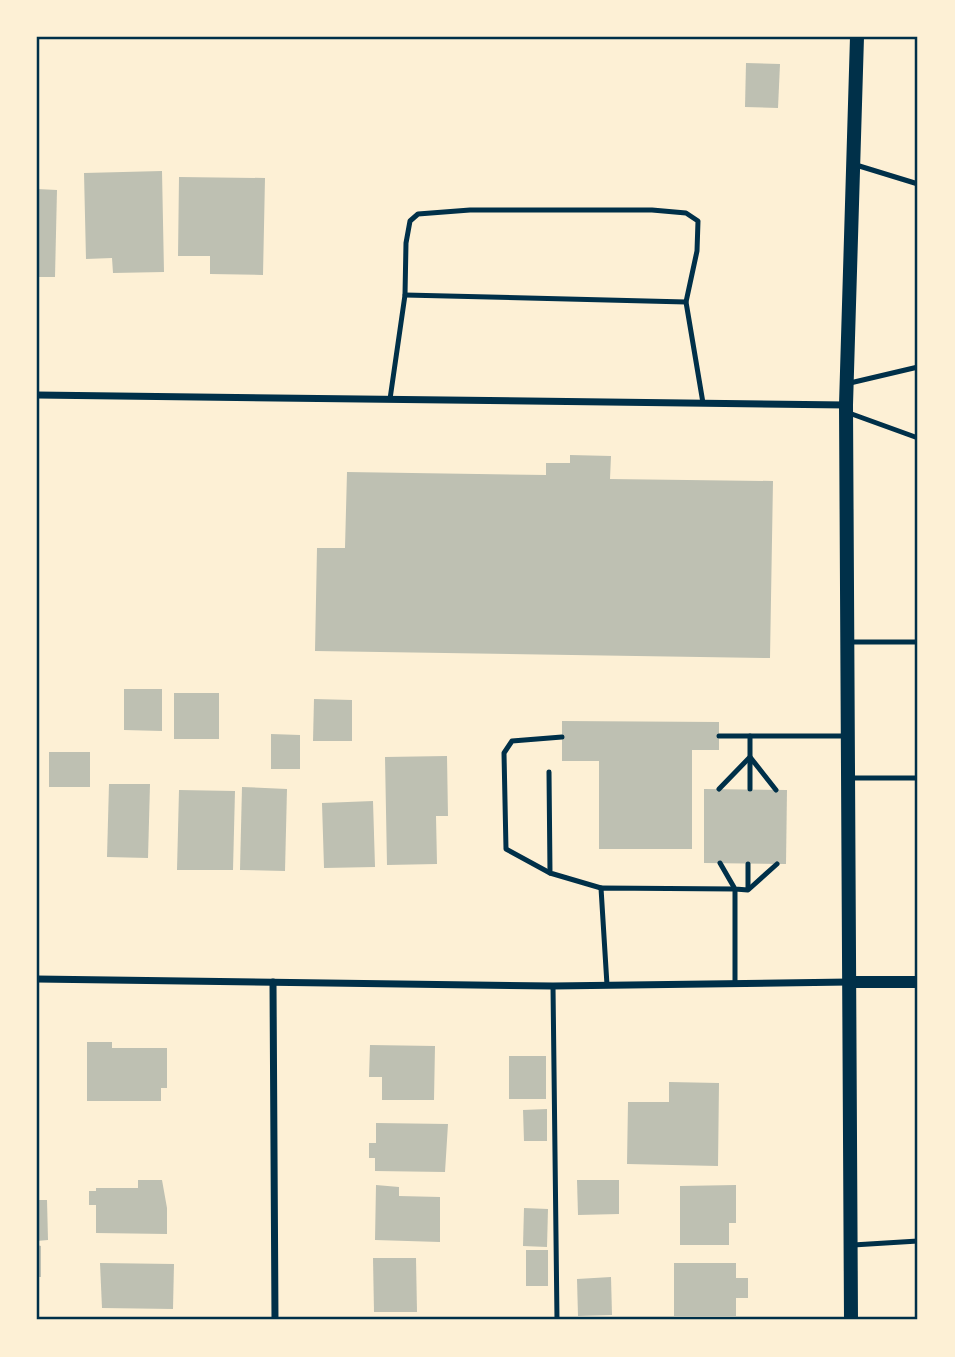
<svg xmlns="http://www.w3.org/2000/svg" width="955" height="1357" viewBox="0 0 955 1357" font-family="Inter,sans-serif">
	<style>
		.building { fill: #bec0b2 }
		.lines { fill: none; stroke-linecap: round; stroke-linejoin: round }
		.service { stroke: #003049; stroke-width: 5 }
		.minor { stroke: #003049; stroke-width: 7 }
		.tertiary { stroke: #003049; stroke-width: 12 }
		.secondary { stroke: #003049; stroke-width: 14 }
		.neatline { fill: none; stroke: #003049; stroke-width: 2.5 }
	</style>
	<rect width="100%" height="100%" fill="#fdf0d5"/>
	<g class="building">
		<polygon points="746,63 780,64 778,108 745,107"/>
		<polygon points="162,171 164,272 113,273 112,258 86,259 84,173"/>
		<polygon points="179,177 265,178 263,275 210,274 210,256 178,256"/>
		<polygon points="37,189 57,190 55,277 37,277"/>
		<polygon points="570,455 611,456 610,479 773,481 770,658 315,651 317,548 345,548 347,472 546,475 546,463 570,463"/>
		<polygon points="124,689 162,689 162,731 124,730"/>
		<rect x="174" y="693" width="45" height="46"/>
		<polygon points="314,699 352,700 352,741 313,741"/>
		<polygon points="562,721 719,722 719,750 692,750 692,849 599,849 599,761 562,761"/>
		<polygon points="271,734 300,735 300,769 271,769"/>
		<rect x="49" y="752" width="41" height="35"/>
		<polygon points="447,756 448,816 436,816 437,864 387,865 385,757"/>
		<polygon points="109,784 150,784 148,858 107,857"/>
		<polygon points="242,787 287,789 285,871 240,870"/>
		<polygon points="704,789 787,790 786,864 704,863"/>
		<polygon points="179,790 235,791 233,870 177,870"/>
		<polygon points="373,801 375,867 324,868 322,803"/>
		<polygon points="87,1042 112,1042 112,1048 167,1048 167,1088 161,1088 161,1101 87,1101"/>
		<polygon points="370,1045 435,1046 434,1100 382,1100 382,1077 369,1077"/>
		<rect x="509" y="1056" width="37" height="43"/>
		<polygon points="669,1082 719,1083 718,1166 627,1164 628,1102 669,1102"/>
		<polygon points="547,1109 547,1141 524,1141 523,1110"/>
		<polygon points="376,1123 448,1124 445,1172 375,1171 375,1158 369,1158 369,1143 376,1143"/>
		<polygon points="138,1180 162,1180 167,1208 167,1234 96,1233 96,1205 89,1205 89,1191 96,1191 96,1188 138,1188"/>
		<polygon points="577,1180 619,1180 619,1214 578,1215"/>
		<polygon points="376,1185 399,1187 399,1196 440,1197 440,1242 375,1240"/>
		<polygon points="736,1185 736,1223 729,1223 729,1245 680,1245 680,1186"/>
		<polygon points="37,1200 47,1200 48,1240 37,1241"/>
		<polygon points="524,1208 548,1209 547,1247 523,1246"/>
		<polygon points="37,1245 41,1246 41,1277 37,1277"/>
		<rect x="526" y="1250" width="22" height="36"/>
		<polygon points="373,1258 416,1258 417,1312 374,1312"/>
		<polygon points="100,1263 174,1264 173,1309 102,1308"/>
		<polygon points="674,1263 736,1263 736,1278 748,1278 748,1298 736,1298 736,1316 674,1316"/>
		<polygon points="611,1277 612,1315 578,1316 577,1279"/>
	</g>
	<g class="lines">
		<g class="service">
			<polyline points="856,165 918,184"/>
			<polyline points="405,295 686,302"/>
			<polyline points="850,383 918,367"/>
			<polyline points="390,399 405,295 406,243 410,221 418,214 470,210 652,210 686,213 698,221 697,251 686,302 703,403"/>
			<polyline points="849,413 918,438"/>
			<polyline points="848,642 918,642"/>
			<polyline points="719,736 750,736"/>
			<polyline points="549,772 550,873 601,888"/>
			<polyline points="849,778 918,778"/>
			<polyline points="719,789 750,757 750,736 846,736"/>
			<polyline points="750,789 750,757 776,790"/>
			<polyline points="720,863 735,889 748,890 777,864"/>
			<polyline points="748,864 748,889"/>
			<polyline points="550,873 506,849 504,753 512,741 562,737"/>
			<polyline points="607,985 601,888 735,889 735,984"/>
			<polyline points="553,986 557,1320"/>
			<polyline points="853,1245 918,1241"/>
		</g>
		<g class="minor">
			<polyline points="37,395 846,405"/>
			<polyline points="37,979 553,986 849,982"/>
			<polyline points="273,982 275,1320"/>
		</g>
		<polyline class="tertiary" points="849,982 918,982"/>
		<polyline class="secondary" points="851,1320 846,405 857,37"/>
	</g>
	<rect width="955" height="1357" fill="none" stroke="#fdf0d5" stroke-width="77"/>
	<rect x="38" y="38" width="878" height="1280" class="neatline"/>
</svg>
